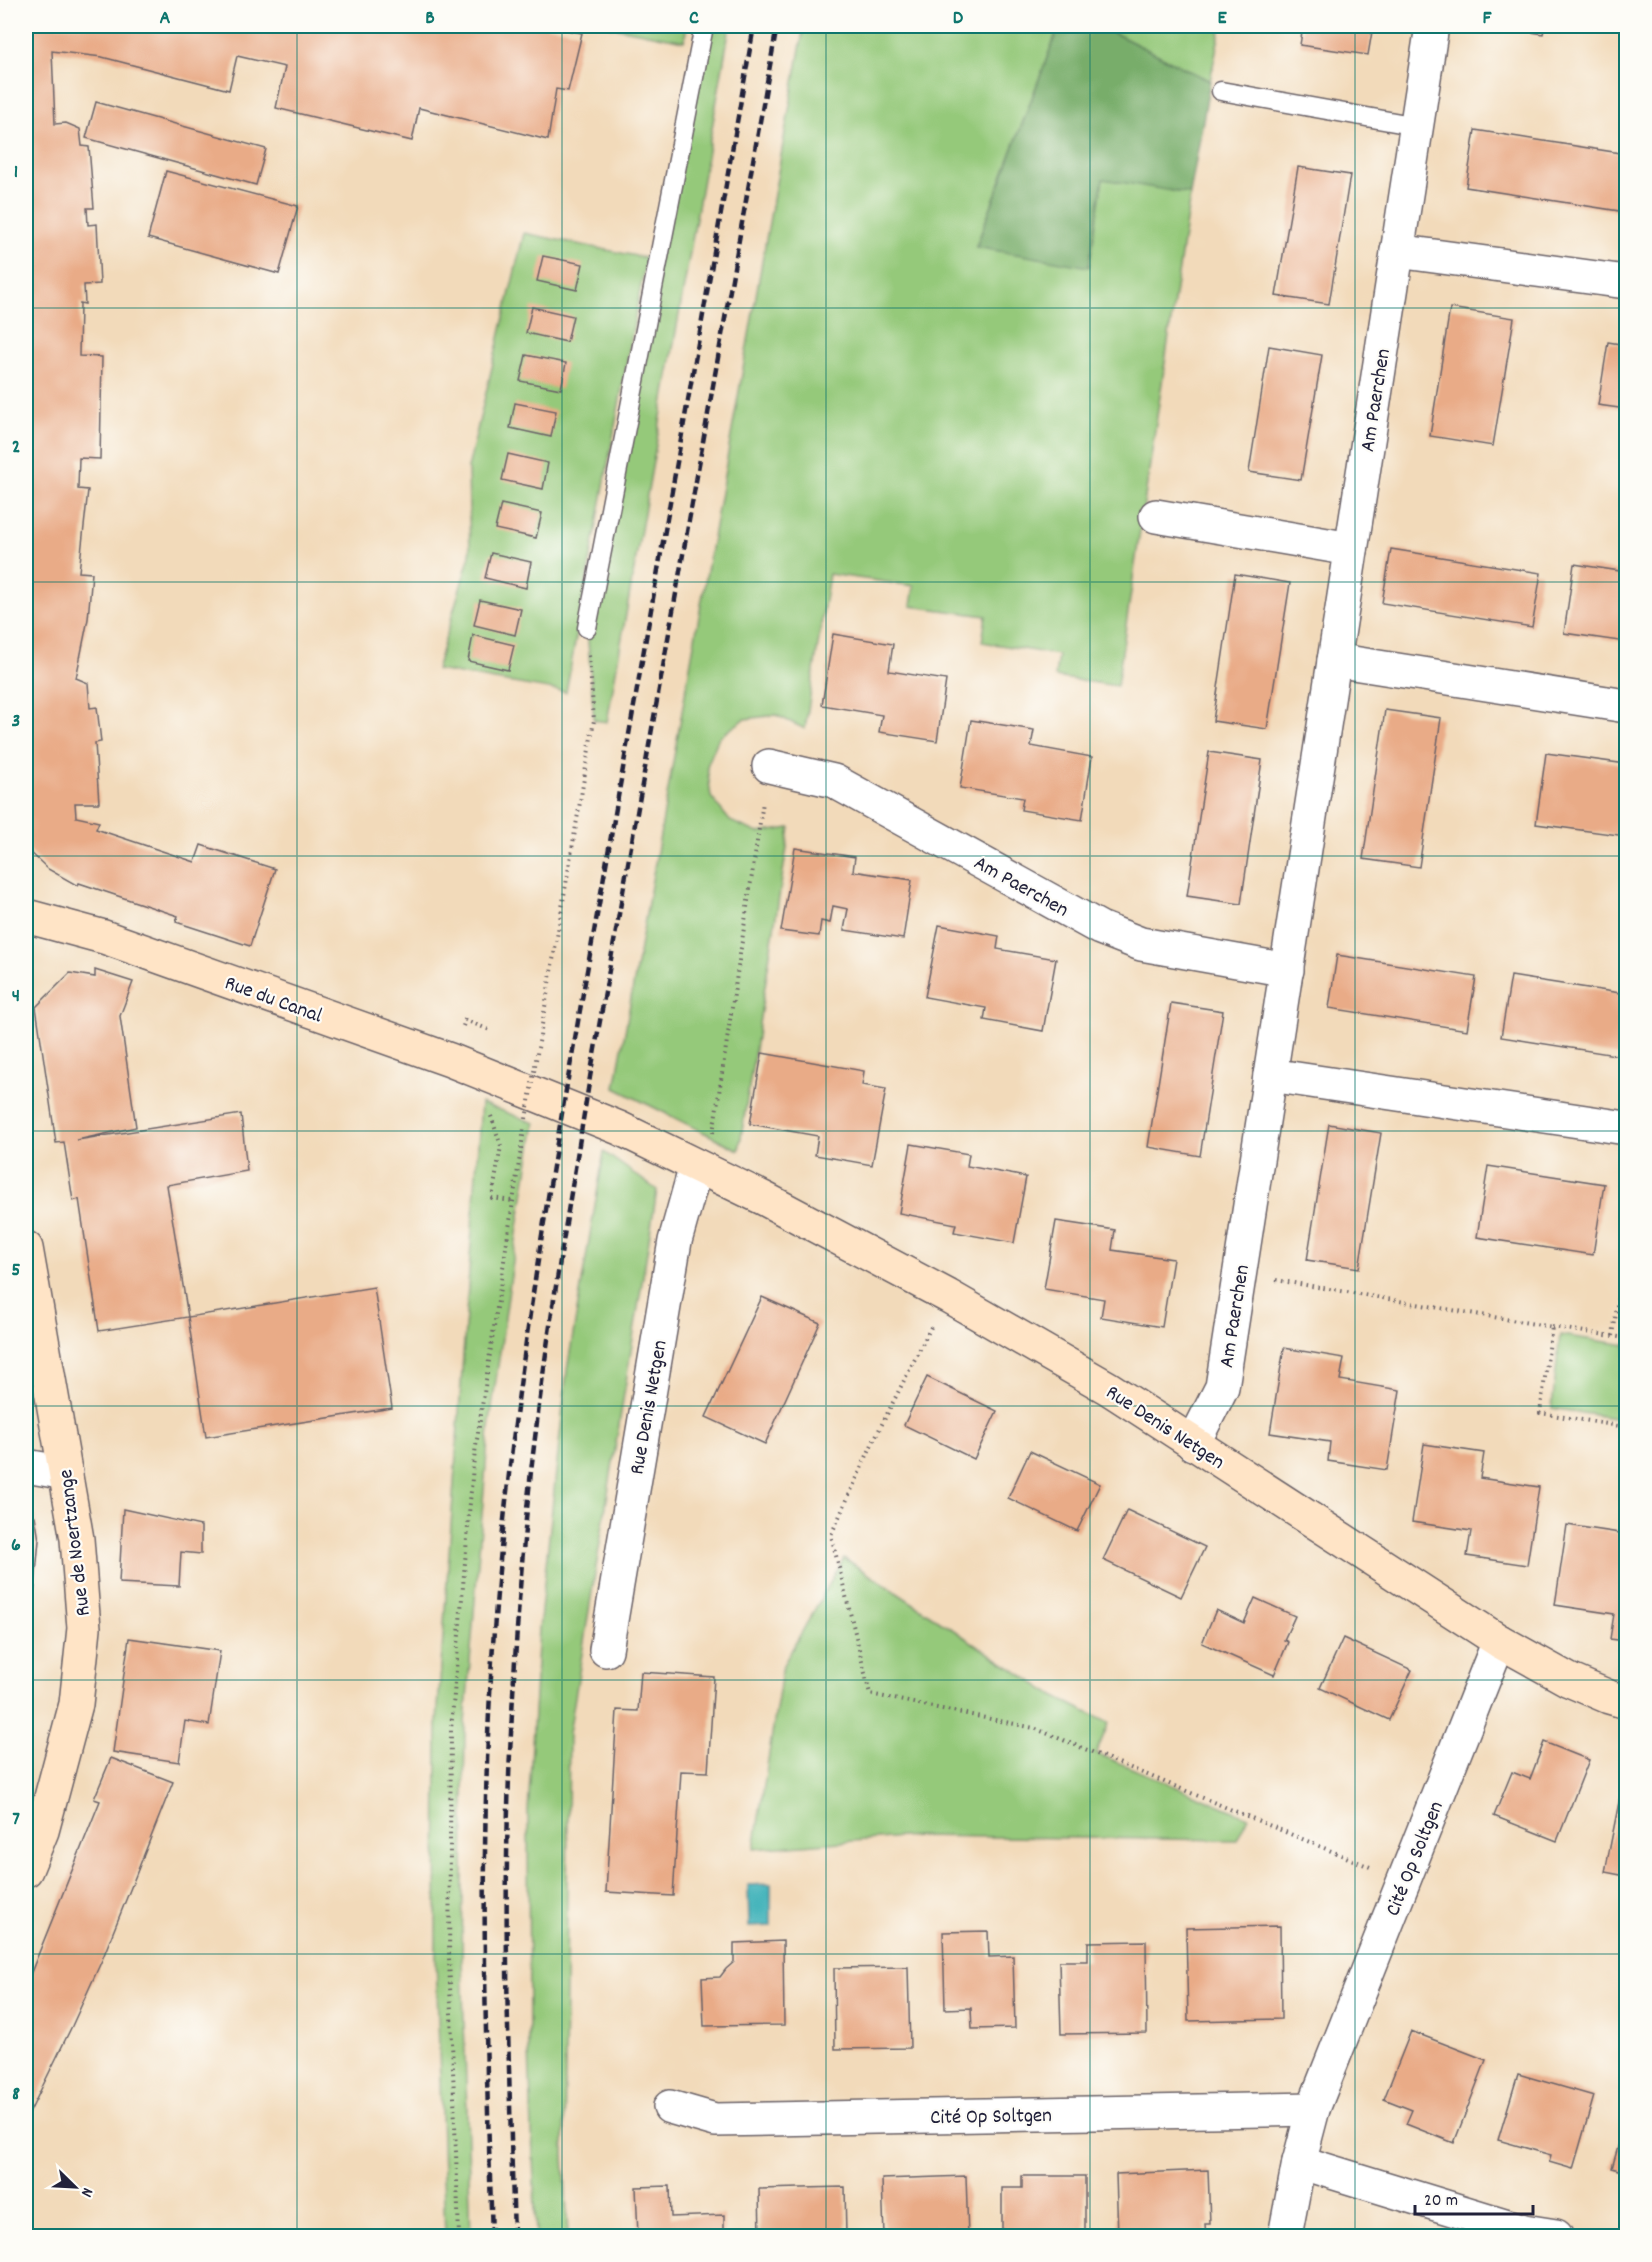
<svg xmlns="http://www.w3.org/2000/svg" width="1652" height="2262" viewBox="0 0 1652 2262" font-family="Dekko,sans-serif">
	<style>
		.green { fill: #95c97a; stroke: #5c765a; stroke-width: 1.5 }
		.forest { fill: #78ad6a; stroke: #4d6852; stroke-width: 1.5 }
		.water { fill: #46b5bc; stroke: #346c7c; stroke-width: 1.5 }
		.building { fill: #e9ab87 }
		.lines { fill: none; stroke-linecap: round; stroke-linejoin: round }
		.service-casing { stroke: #6b6267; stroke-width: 21 }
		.minor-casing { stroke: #6b6267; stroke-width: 36 }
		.secondary-casing { stroke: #6b6267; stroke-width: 36 }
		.path { stroke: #6b6267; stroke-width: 4; stroke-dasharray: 1.5 4.5; stroke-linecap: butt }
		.service { stroke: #fff; stroke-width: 18 }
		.minor { stroke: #fff; stroke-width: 33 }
		.secondary { stroke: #ffe4c6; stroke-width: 33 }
		.rail { stroke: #22223b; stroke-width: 4.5; stroke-dasharray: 9 4.5; stroke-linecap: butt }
		.path-bridge { stroke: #6b6267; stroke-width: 4; stroke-dasharray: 1.5 4.5; stroke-linecap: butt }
		.grid { fill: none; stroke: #0f766e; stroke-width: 1.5; stroke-opacity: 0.55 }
		.labels { text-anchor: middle; stroke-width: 4.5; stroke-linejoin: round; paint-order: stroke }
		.street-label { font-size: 21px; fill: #22223b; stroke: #fdfcf7 }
		.neatline { fill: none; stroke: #0f766e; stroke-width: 2 }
		.grid-label { font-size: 20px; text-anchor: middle; font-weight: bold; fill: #0f766e }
	</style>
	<rect width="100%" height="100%" fill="#fdfcf7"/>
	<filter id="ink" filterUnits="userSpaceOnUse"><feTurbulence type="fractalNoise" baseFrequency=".0167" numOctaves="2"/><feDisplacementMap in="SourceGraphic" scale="12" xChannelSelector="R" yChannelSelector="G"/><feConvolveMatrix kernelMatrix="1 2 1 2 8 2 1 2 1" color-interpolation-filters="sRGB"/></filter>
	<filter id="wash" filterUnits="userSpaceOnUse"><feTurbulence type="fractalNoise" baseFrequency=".008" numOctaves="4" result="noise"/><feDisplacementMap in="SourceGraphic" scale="24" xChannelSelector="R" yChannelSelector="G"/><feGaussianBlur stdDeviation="1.35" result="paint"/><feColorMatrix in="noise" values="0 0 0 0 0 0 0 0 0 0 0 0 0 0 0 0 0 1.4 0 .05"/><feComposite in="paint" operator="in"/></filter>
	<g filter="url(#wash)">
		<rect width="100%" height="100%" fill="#f2daba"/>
		<g class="green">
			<polygon points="608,26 687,26 684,41"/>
			<polygon points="704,26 730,26 607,722 594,720 587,628"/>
			<polygon points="804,26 1059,26 976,247 1103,178 1190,194 1117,686 1055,677 1058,655 982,642 986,616 911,606 914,586 829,574 805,729 776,715 745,719 719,737 707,766 711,797 730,821 758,833 790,828 739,1150 615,1088"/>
			<polygon points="1100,26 1221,26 1210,81"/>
			<polygon points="524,233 646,258 566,692 436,670 470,555 468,468"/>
			<polygon points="481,1103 535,1123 518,1227 489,1428 465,1723 462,1960 471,2236 445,2236 436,1956 437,1722"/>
			<polygon points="604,1152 657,1190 569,1734 564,2155 568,2236 536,2236 529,2050 528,1812 539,1629 567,1370"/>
			<polygon points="1560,1335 1626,1345 1626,1420 1552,1408"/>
			<polygon points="844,1558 1054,1696 1109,1723 1096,1753 1248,1817 1237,1840 915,1836 754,1849 783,1665"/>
		</g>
		<polygon class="forest" points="1059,26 1100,26 1210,81 1190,194 1103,179 1089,267 976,247"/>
		<polygon class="water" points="771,1884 771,1926 749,1927 748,1885"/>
		<g id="blocks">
			<g class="building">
				<polygon points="26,26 545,26 582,33 568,91 556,89 548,140 419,108 412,141 276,108 285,67 237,56 229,90 102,57 52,51 55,124 66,123 80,129 82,146 89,147 94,208 87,208 88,225 97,224 100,284 84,285 85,304 80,303 79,356 102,357 100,459 79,458 78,489 88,490 79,572 92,573 88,619 76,678 88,683 90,708 97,707 101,742 95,743 99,803 75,803 76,817 99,822 96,829 195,862 201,845 275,869 250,946 176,922 178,916 79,883 78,886 48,869 26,848"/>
				<polygon points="1303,26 1373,26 1368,55 1300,45"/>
				<polygon points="1495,26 1545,26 1543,34"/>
				<polygon points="96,102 266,149 256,185 86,138"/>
				<polygon points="1475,130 1626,154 1626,212 1466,187"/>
				<polygon points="1298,167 1350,175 1329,304 1276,296"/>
				<polygon points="166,171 298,206 279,274 148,238"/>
				<polygon points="543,256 583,264 577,290 537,281"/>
				<polygon points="532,307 573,316 567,342 526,333"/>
				<polygon points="1450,308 1514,318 1493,446 1430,436"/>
				<polygon points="1608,342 1626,345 1626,409 1598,405"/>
				<polygon points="1269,346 1322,355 1301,480 1249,472"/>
				<polygon points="526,355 566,363 561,389 520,381"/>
				<polygon points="515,403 556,411 551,437 510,428"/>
				<polygon points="508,454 548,463 543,489 502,480"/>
				<polygon points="501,504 542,513 536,538 495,529"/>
				<polygon points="1391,549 1541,573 1532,627 1382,603"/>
				<polygon points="491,553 531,562 526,588 485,578"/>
				<polygon points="1574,564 1626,572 1626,642 1564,633"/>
				<polygon points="1235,574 1290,583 1267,729 1213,721"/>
				<polygon points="480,600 521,609 515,635 474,625"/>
				<polygon points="833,634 893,644 889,671 946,680 937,741 879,732 882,715 822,705"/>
				<polygon points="473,635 514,645 508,670 468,661"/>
				<polygon points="1385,710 1441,718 1419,867 1363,859"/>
				<polygon points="971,720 1034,730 1031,746 1092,757 1082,820 1021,810 1023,798 960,788"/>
				<polygon points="1209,752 1262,760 1241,904 1187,896"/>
				<polygon points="1546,753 1626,764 1626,836 1536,824"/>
				<polygon points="795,848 855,857 853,871 912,880 903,939 844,930 848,909 833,906 830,923 821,921 819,936 781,931"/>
				<polygon points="939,925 999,936 997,949 1056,959 1043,1031 984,1020 986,1008 925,997"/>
				<polygon points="1337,955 1476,977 1467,1030 1329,1008"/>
				<polygon points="95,970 133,982 120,1016 136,1127 77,1140 241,1114 247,1171 167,1185 188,1317 99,1331 79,1199 73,1201 64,1142 56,1143 36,1007 70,973 95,977"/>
				<polygon points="1511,976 1626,994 1626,1018 1621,1056 1501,1037"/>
				<polygon points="1171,1003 1223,1011 1200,1156 1148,1147"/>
				<polygon points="762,1053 864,1071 862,1085 886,1089 872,1165 815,1155 818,1136 750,1124"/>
				<polygon points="1329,1124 1381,1133 1359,1268 1307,1260"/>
				<polygon points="911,1144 969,1154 967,1166 1026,1177 1014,1243 954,1232 956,1224 899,1213"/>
				<polygon points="1488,1166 1604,1184 1593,1255 1477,1237"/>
				<polygon points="1056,1221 1115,1230 1112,1250 1173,1259 1162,1327 1101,1317 1104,1299 1044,1289"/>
				<polygon points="374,1287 392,1408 206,1437 188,1317"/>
				<polygon points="762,1297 820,1323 765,1444 706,1417"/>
				<polygon points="1284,1348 1344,1358 1340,1380 1400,1390 1387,1470 1328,1461 1330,1442 1270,1433"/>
				<polygon points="927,1377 997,1411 974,1459 904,1425"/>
				<polygon points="1424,1444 1484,1453 1480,1478 1539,1487 1527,1565 1467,1556 1471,1531 1412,1522"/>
				<polygon points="1030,1451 1100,1484 1077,1531 1008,1498"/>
				<polygon points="123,1509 201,1526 201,1554 181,1552 179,1586 119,1583"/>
				<polygon points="1127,1510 1205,1547 1181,1597 1103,1560"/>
				<polygon points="26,1514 35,1516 39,1540 29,1650 26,1650"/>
				<polygon points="1567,1525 1626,1534 1622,1564 1626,1565 1626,1641 1610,1639 1614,1614 1555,1605"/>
				<polygon points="1255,1598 1295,1616 1284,1640 1288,1642 1274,1675 1202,1643 1216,1610 1244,1623"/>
				<polygon points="129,1638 220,1651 209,1725 185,1721 179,1762 113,1752"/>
				<polygon points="1343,1638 1412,1670 1389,1720 1320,1688"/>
				<polygon points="641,1672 714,1677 708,1772 681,1771 673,1896 606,1892 617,1710 638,1711"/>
				<polygon points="1544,1742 1589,1760 1557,1841 1494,1816 1512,1772 1530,1779"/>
				<polygon points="111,1758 173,1782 102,1960 72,2026 26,2120 26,1985 100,1801 94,1799"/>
				<polygon points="1621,1792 1626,1793 1626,1876 1605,1872"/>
				<polygon points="1280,1926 1281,2019 1188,2021 1186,1928"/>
				<polygon points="988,1931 989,1957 1013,1956 1015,2028 972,2029 971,2008 945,2009 943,1932"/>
				<polygon points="783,1941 784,2025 704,2026 702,1978 720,1977 726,1969 734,1962 734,1943"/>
				<polygon points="1146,1941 1147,2033 1061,2034 1059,1961 1088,1961 1088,1942"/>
				<polygon points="908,1967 910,2048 835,2049 834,1968"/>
				<polygon points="1411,2031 1486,2060 1454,2143 1406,2124 1412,2110 1384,2099"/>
				<polygon points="1518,2074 1594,2096 1573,2169 1549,2162 1551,2155 1498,2140"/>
				<polygon points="1626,2119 1626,2172 1612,2168"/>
				<polygon points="1208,2170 1210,2224 1205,2224 1206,2236 1151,2236 1150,2234 1118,2236 1116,2174"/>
				<polygon points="966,2176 968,2236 884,2236 882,2179"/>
				<polygon points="1022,2176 1085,2176 1085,2236 1002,2236 1002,2188 1022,2188"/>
				<polygon points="670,2186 671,2217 724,2215 724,2236 638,2236 636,2187"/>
				<polygon points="845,2187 846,2236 760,2236 759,2189"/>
			</g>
		</g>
	</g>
	<g filter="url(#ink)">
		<use href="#blocks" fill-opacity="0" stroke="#6b6267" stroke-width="1.5"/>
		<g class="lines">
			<defs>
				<g id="service">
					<polyline points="1221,91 1417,126"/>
					<polyline points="587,628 704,26"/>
				</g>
				<g id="minor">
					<polyline points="1397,251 1626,282"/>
					<polyline points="1156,516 1351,549"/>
					<polyline points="1334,660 1626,706"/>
					<polyline points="769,766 834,781 1100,928 1141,944 1287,970"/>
					<polyline points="1270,1075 1626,1128"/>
					<polyline points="1193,1444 1222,1387 1432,26"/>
					<polyline points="26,1466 66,1473"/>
					<polyline points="606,1650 675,1241 696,1166"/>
					<polyline points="670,2107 715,2120 1313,2109"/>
					<polyline points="1299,2162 1524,2231 1556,2236"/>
					<polyline points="1285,2236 1299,2162 1313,2109 1499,1641"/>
				</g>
				<g id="secondary">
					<polyline points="26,916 104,937 450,1060 619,1128 765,1199 948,1296 1108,1388 1499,1641 1569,1680 1609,1697 1626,1702"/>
					<polyline points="26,1248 77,1539 84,1628 76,1704 42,1831 26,1870"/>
				</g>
			</defs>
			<use href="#service" class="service-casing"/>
			<use href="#minor" class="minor-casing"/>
			<use href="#secondary" class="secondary-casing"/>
			<g class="path">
				<polyline points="463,1026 465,1020 492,1031"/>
				<polyline points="537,1054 594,720 589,655"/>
				<polyline points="491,1116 501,1146 492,1198 512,1201"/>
				<polyline points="713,1133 763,802"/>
				<polyline points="1276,1280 1552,1327 1540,1413 1626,1427"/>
				<polyline points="931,1327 874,1440 831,1535 870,1694 1034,1728 1370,1867"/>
				<polyline points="1552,1327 1626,1338"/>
				<polyline points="1613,1336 1626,1236"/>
				<polyline points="459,2236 449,1958 451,1730 473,1466 524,1129"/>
			</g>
			<use href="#service" class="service"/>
			<use href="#minor" class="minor"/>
			<use href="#secondary" class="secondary"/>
			<g class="rail">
				<path d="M 492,2236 C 485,2035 479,1833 494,1631 C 513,1377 559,1127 604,876 C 654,593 704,309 754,26"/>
				<path d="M 514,2236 C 509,2069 502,1901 511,1733 C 516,1632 523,1531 536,1430 C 550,1312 571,1195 590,1077 L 777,26"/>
			</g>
			<polyline class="path-bridge" points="526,1119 537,1054"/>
		</g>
	</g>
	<path class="grid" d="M 297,26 L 297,2236M 562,26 L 562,2236M 826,26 L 826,2236M 1090,26 L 1090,2236M 1355,26 L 1355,2236M 26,308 L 1626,308M 26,582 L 1626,582M 26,856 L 1626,856M 26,1131 L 1626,1131M 26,1406 L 1626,1406M 26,1680 L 1626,1680M 26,1954 L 1626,1954"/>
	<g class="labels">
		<g class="street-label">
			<text transform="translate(1374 400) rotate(-81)" y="7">Am Paerchen</text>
			<text transform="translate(1022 885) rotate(29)" y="7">Am Paerchen</text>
			<text transform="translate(274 998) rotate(20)" y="7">Rue du Canal</text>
			<text transform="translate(1233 1316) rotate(-81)" y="7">Am Paerchen</text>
			<text transform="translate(647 1407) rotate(-80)" y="7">Rue Denis Netgen</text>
			<text transform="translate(1166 1426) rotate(33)" y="7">Rue Denis Netgen</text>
			<text transform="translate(73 1543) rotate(-97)" y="7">Rue de Noertzange</text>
			<text transform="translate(1413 1858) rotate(-68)" y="7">Cité Op Soltgen</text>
			<text transform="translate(991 2115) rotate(-1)" y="7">Cité Op Soltgen</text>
		</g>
	</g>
	<rect width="1652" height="2262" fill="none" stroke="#fdfcf7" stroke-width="66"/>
	<g transform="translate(75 2187) rotate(114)" stroke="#fdfcf7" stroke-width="4.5" paint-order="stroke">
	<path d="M0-4.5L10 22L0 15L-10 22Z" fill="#22223b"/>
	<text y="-9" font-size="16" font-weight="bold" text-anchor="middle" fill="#22223b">N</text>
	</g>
	<path d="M1415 2205v9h118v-9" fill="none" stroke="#22223b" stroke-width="3"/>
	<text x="1424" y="2205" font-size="18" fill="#22223b" stroke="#fdfcf7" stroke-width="4.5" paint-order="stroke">20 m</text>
	<rect x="33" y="33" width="1586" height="2196" class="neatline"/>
	<g class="grid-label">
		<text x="165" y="23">A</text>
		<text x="430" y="23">B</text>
		<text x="694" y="23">C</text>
		<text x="958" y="23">D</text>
		<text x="1222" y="23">E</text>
		<text x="1487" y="23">F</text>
		<text x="16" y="177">1</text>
		<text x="16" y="452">2</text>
		<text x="16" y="726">3</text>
		<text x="16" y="1001">4</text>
		<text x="16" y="1275">5</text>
		<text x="16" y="1550">6</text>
		<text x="16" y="1824">7</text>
		<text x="16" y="2099">8</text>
	</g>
</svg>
